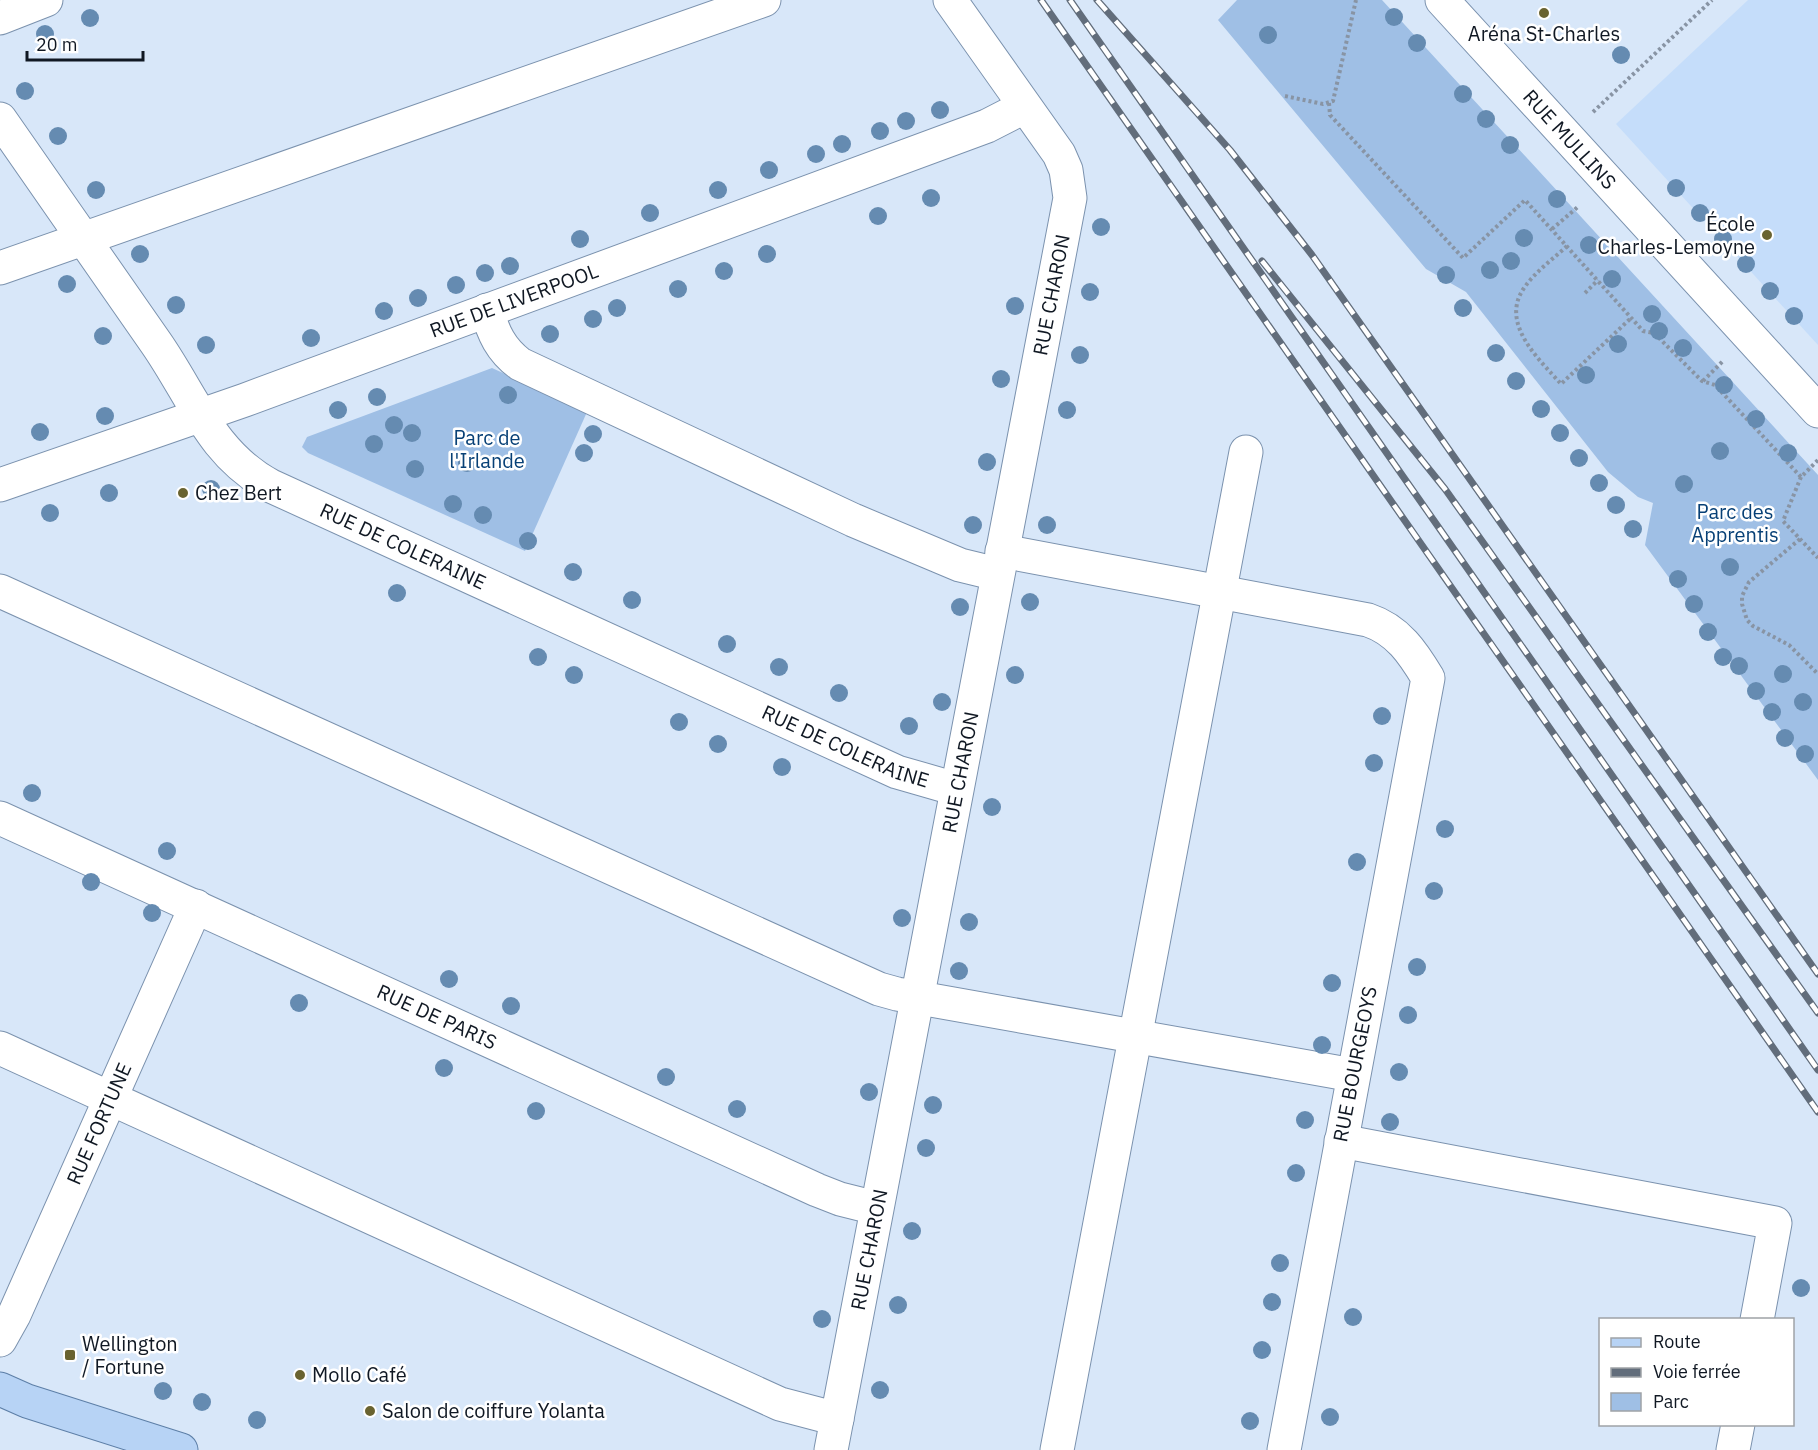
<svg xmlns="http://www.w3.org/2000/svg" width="1818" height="1450" viewBox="0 0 1818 1450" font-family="'IBM Plex Sans',sans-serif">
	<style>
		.built { fill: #c5ddfa }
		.green { fill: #9fbfe5 }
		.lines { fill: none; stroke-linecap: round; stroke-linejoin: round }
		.minor-casing { stroke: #7b92ae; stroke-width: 35 }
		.major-casing { stroke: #5d7fa7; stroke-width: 35 }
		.path { stroke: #8894a4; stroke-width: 4; stroke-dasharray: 3 3; stroke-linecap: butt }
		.minor { stroke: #fff; stroke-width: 33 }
		.major { stroke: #b7d3f5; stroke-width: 33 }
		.rail-casing { stroke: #626d7b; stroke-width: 7 }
		.rail { stroke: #fff; stroke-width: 4.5; stroke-dasharray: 14; stroke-linecap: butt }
		.tree { fill: #658bb1 }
		.poi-dot { fill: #696330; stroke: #fff; stroke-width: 2 }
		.labels { text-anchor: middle; stroke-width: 5; stroke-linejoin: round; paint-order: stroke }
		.poi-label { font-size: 20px; fill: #101823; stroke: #fff; text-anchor: start }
		.street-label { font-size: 20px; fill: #101823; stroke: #fff }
		.park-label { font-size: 20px; fill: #074076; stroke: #fff }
	</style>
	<rect width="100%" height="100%" fill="#d8e7f9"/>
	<polygon class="built" points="1748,0 1818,0 1818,345 1616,124"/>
	<g class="green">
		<polygon points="1237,0 1382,0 1818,475 1818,780 1645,545 1653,503 1638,497 1608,472 1466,292 1426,269 1218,20"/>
		<polygon points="492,368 587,412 525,551 308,453 302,447 307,437"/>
	</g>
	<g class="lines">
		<defs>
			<g id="minor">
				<path id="s1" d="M 1442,0 L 1818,411"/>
				<polyline points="0,18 46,0"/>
				<path id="s2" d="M 0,119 C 52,194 104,268 156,343 C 193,396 211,454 271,486 L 897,772 L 956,789"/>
				<polyline points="0,268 764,0"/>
				<path d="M 487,310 C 493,333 501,350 520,364 L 853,520 L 960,565 L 997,574"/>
				<path id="s3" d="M 0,485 L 245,400 L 987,126 L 1024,107"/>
				<path d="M 1002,551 L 1368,620 C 1398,630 1413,653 1428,678 L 1284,1450"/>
				<polyline points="0,591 879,989 897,994 1353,1075"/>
				<path id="s4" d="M 0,818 L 817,1190 L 840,1199 L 876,1208"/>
				<polyline points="0,1048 780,1404 837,1419"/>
				<polyline points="1341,1141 1775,1223 1757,1320"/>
				<path id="s5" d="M 0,1340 L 14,1315 L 196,906"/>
				<path id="s6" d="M 831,1450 L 1070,198 L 1066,170 L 1059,154 L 950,0"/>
				<polyline points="1057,1450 1246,452"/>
				<polyline points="1733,1450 1738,1424"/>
			</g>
			<polyline id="major" points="0,1389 27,1401 181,1450"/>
		</defs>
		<use href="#minor" class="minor-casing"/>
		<use href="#major" class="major-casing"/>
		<g class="path">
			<polyline points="1285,96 1323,104 1333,101 1356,0"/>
			<polyline points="1329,103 1330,115 1463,258 1525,200 1643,331 1654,333 1702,381 1715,385 1801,477 1818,460"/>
			<polyline points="1593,112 1712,0"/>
			<polyline points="1552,229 1579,206"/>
			<path d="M 1567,246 C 1553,259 1535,272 1524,288 C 1499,324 1540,360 1561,384 L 1631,318"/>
			<polyline points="1585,293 1598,280"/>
			<polyline points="1703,381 1723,361"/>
			<polyline points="1801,477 1783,521 1818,558"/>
			<polyline points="1800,539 1749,582 1742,596 1742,604 1747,620 1753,626 1789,645 1818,674"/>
		</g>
		<use href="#minor" class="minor"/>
		<use href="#major" class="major"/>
		<defs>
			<g id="rail">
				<polyline points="1041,0 1818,1112"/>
				<polyline points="1070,0 1818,1070"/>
				<polyline points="1097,0 1230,150 1312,255 1818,974"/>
				<polyline points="1262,261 1445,489 1818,1013"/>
			</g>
		</defs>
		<use href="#rail" class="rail-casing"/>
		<use href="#rail" class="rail"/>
	</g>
	<g class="tree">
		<circle cx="1394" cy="17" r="9"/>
		<circle cx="90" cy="18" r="9"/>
		<circle cx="45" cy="34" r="9"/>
		<circle cx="1268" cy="35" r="9"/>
		<circle cx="1417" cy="43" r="9"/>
		<circle cx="1621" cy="55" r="9"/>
		<circle cx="25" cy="91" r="9"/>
		<circle cx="1463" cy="94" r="9"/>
		<circle cx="940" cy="110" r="9"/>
		<circle cx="1486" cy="119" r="9"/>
		<circle cx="906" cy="121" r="9"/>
		<circle cx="880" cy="131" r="9"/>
		<circle cx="58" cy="136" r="9"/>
		<circle cx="842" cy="144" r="9"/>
		<circle cx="1510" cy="145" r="9"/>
		<circle cx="816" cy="154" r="9"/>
		<circle cx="769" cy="170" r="9"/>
		<circle cx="1676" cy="188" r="9"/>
		<circle cx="96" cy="190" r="9"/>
		<circle cx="718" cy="190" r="9"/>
		<circle cx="931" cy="198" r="9"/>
		<circle cx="1557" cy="199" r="9"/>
		<circle cx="650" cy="213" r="9"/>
		<circle cx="1700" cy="213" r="9"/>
		<circle cx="878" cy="216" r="9"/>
		<circle cx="1101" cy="227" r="9"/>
		<circle cx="1524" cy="238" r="9"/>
		<circle cx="580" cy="239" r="9"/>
		<circle cx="1723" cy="239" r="9"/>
		<circle cx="1589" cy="245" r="9"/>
		<circle cx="140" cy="254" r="9"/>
		<circle cx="767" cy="254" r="9"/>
		<circle cx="1511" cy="261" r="9"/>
		<circle cx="1746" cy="264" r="9"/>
		<circle cx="510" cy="266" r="9"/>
		<circle cx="1490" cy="270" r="9"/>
		<circle cx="724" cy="271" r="9"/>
		<circle cx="485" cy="273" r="9"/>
		<circle cx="1446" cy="275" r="9"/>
		<circle cx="1612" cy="279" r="9"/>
		<circle cx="67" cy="284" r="9"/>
		<circle cx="456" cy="285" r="9"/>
		<circle cx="678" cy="289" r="9"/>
		<circle cx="1770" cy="291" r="9"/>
		<circle cx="1090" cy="292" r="9"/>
		<circle cx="418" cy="298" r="9"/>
		<circle cx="176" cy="305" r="9"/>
		<circle cx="1015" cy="306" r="9"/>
		<circle cx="617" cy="308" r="9"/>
		<circle cx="1463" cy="308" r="9"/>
		<circle cx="384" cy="311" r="9"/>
		<circle cx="1652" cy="314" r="9"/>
		<circle cx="1794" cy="316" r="9"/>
		<circle cx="593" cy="319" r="9"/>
		<circle cx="1659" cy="331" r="9"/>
		<circle cx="550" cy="334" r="9"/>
		<circle cx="103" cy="336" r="9"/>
		<circle cx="311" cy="338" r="9"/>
		<circle cx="1618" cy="344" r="9"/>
		<circle cx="206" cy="345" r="9"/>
		<circle cx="1683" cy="348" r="9"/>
		<circle cx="1496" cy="353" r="9"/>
		<circle cx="1080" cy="355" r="9"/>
		<circle cx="1586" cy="375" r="9"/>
		<circle cx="1001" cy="379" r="9"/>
		<circle cx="1516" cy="381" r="9"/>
		<circle cx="1724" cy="385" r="9"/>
		<circle cx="508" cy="395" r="9"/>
		<circle cx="377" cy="397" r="9"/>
		<circle cx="1541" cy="409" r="9"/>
		<circle cx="338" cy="410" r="9"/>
		<circle cx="1067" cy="410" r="9"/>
		<circle cx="105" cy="416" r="9"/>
		<circle cx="1756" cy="419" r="9"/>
		<circle cx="394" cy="425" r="9"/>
		<circle cx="40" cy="432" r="9"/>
		<circle cx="412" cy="433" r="9"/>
		<circle cx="1560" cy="433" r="9"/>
		<circle cx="593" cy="434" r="9"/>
		<circle cx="374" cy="444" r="9"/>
		<circle cx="1720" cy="451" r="9"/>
		<circle cx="584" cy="453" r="9"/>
		<circle cx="1788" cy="453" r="9"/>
		<circle cx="1579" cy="458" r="9"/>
		<circle cx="987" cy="462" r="9"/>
		<circle cx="467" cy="463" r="9"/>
		<circle cx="415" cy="469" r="9"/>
		<circle cx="1599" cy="483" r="9"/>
		<circle cx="1684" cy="484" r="9"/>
		<circle cx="211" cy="489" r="9"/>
		<circle cx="109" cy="493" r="9"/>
		<circle cx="453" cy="504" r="9"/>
		<circle cx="1616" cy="505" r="9"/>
		<circle cx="50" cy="513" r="9"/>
		<circle cx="483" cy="515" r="9"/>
		<circle cx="973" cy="525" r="9"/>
		<circle cx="1047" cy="525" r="9"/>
		<circle cx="1633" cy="529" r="9"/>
		<circle cx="1764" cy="535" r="9"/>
		<circle cx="528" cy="541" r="9"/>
		<circle cx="1730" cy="567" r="9"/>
		<circle cx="573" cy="572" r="9"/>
		<circle cx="1678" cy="579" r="9"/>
		<circle cx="397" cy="593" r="9"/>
		<circle cx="632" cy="600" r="9"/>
		<circle cx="1030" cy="602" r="9"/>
		<circle cx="1694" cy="604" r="9"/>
		<circle cx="960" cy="607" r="9"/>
		<circle cx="1708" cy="632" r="9"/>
		<circle cx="727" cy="644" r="9"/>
		<circle cx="538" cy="657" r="9"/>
		<circle cx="1723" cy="657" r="9"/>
		<circle cx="1739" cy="666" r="9"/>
		<circle cx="779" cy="667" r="9"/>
		<circle cx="1783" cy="674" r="9"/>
		<circle cx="574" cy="675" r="9"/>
		<circle cx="1015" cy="675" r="9"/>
		<circle cx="1756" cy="691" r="9"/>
		<circle cx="839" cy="693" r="9"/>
		<circle cx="942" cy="702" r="9"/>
		<circle cx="1803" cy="702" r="9"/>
		<circle cx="1772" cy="712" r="9"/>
		<circle cx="1382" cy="716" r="9"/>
		<circle cx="679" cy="722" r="9"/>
		<circle cx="909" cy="726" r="9"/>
		<circle cx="1785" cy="738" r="9"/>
		<circle cx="718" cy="744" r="9"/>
		<circle cx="1805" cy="754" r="9"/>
		<circle cx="1374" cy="763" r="9"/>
		<circle cx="782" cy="767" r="9"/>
		<circle cx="32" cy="793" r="9"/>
		<circle cx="992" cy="807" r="9"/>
		<circle cx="1445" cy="829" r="9"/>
		<circle cx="167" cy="851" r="9"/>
		<circle cx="1357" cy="862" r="9"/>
		<circle cx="91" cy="882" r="9"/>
		<circle cx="1434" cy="891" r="9"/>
		<circle cx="152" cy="913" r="9"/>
		<circle cx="902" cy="918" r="9"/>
		<circle cx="969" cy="922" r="9"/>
		<circle cx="1417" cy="967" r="9"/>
		<circle cx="959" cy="971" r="9"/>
		<circle cx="449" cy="979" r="9"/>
		<circle cx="1332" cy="983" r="9"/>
		<circle cx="299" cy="1003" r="9"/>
		<circle cx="511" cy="1006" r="9"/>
		<circle cx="1408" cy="1015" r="9"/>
		<circle cx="1322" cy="1045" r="9"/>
		<circle cx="444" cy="1068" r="9"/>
		<circle cx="1399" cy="1072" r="9"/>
		<circle cx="666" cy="1077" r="9"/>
		<circle cx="869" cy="1092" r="9"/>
		<circle cx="933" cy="1105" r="9"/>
		<circle cx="737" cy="1109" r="9"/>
		<circle cx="536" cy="1111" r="9"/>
		<circle cx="1305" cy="1120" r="9"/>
		<circle cx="1390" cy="1122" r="9"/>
		<circle cx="926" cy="1148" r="9"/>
		<circle cx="1296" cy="1173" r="9"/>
		<circle cx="912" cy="1231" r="9"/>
		<circle cx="1280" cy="1263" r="9"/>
		<circle cx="1801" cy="1288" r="9"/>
		<circle cx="1272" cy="1302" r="9"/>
		<circle cx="898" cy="1305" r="9"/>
		<circle cx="1353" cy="1317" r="9"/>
		<circle cx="822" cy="1319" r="9"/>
		<circle cx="1262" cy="1350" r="9"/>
		<circle cx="880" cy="1390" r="9"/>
		<circle cx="163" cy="1391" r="9"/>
		<circle cx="202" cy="1402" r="9"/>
		<circle cx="1330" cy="1417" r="9"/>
		<circle cx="257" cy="1420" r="9"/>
		<circle cx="1250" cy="1421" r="9"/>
	</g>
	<g class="poi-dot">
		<circle cx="1544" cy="13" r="6"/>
		<circle cx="1767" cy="235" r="6"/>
		<circle cx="183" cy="493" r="6"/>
		<rect x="64" y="1349" width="12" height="12" rx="3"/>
		<circle cx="300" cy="1375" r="6"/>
		<circle cx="370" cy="1411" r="6"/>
	</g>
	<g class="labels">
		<g class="poi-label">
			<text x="1544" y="41" text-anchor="middle">Aréna St-Charles</text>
			<text x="1755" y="231" text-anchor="end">École<tspan x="1755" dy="23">Charles-Lemoyne</tspan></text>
			<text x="195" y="500">Chez Bert</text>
			<text x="82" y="1351">Wellington<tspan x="82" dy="23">/ Fortune</tspan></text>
			<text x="312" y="1382">Mollo Café</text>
			<text x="382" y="1418">Salon de coiffure Yolanta</text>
		</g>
		<g class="street-label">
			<text dy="7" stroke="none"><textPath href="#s1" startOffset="189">RUE MULLINS</textPath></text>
			<text dy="7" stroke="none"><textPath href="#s6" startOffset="1176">RUE CHARON</textPath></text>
			<text dy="7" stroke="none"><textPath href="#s3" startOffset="546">RUE DE LIVERPOOL</textPath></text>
			<text dy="7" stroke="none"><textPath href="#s2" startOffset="604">RUE DE COLERAINE</textPath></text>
			<text dy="7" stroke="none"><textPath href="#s2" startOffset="1090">RUE DE COLERAINE</textPath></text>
			<text dy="7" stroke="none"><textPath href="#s6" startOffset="690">RUE CHARON</textPath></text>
			<text dy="7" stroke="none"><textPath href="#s4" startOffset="480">RUE DE PARIS</textPath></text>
			<text transform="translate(1355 1064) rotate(-79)" y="7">RUE BOURGEOYS</text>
			<text dy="7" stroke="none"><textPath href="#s5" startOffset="238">RUE FORTUNE</textPath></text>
			<text dy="7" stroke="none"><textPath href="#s6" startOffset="204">RUE CHARON</textPath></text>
		</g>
		<g class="park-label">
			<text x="487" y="445">Parc de<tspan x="487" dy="23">l'Irlande</tspan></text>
			<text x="1735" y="519">Parc des<tspan x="1735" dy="23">Apprentis</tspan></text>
		</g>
	</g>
	<rect x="1599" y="1318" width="195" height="108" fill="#ffffff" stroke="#9fa3a7" stroke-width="1.5"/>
	<rect x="1611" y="1338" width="30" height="9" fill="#b7d3f5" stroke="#9fa3a7" stroke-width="1.5"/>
	<text x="1653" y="1348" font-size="18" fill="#101823">Route</text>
	<rect x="1611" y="1368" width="30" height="9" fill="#626d7b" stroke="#9fa3a7" stroke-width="1.5"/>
	<text x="1653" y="1378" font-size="18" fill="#101823">Voie ferrée</text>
	<rect x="1611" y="1393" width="30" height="18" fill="#9fbfe5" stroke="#9fa3a7" stroke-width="1.5"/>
	<text x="1653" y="1408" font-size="18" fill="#101823">Parc</text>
	<path d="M27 51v9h116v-9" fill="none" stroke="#101823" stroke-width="3"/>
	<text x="36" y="51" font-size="18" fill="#101823" stroke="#ffffff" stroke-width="4.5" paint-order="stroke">20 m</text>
</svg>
